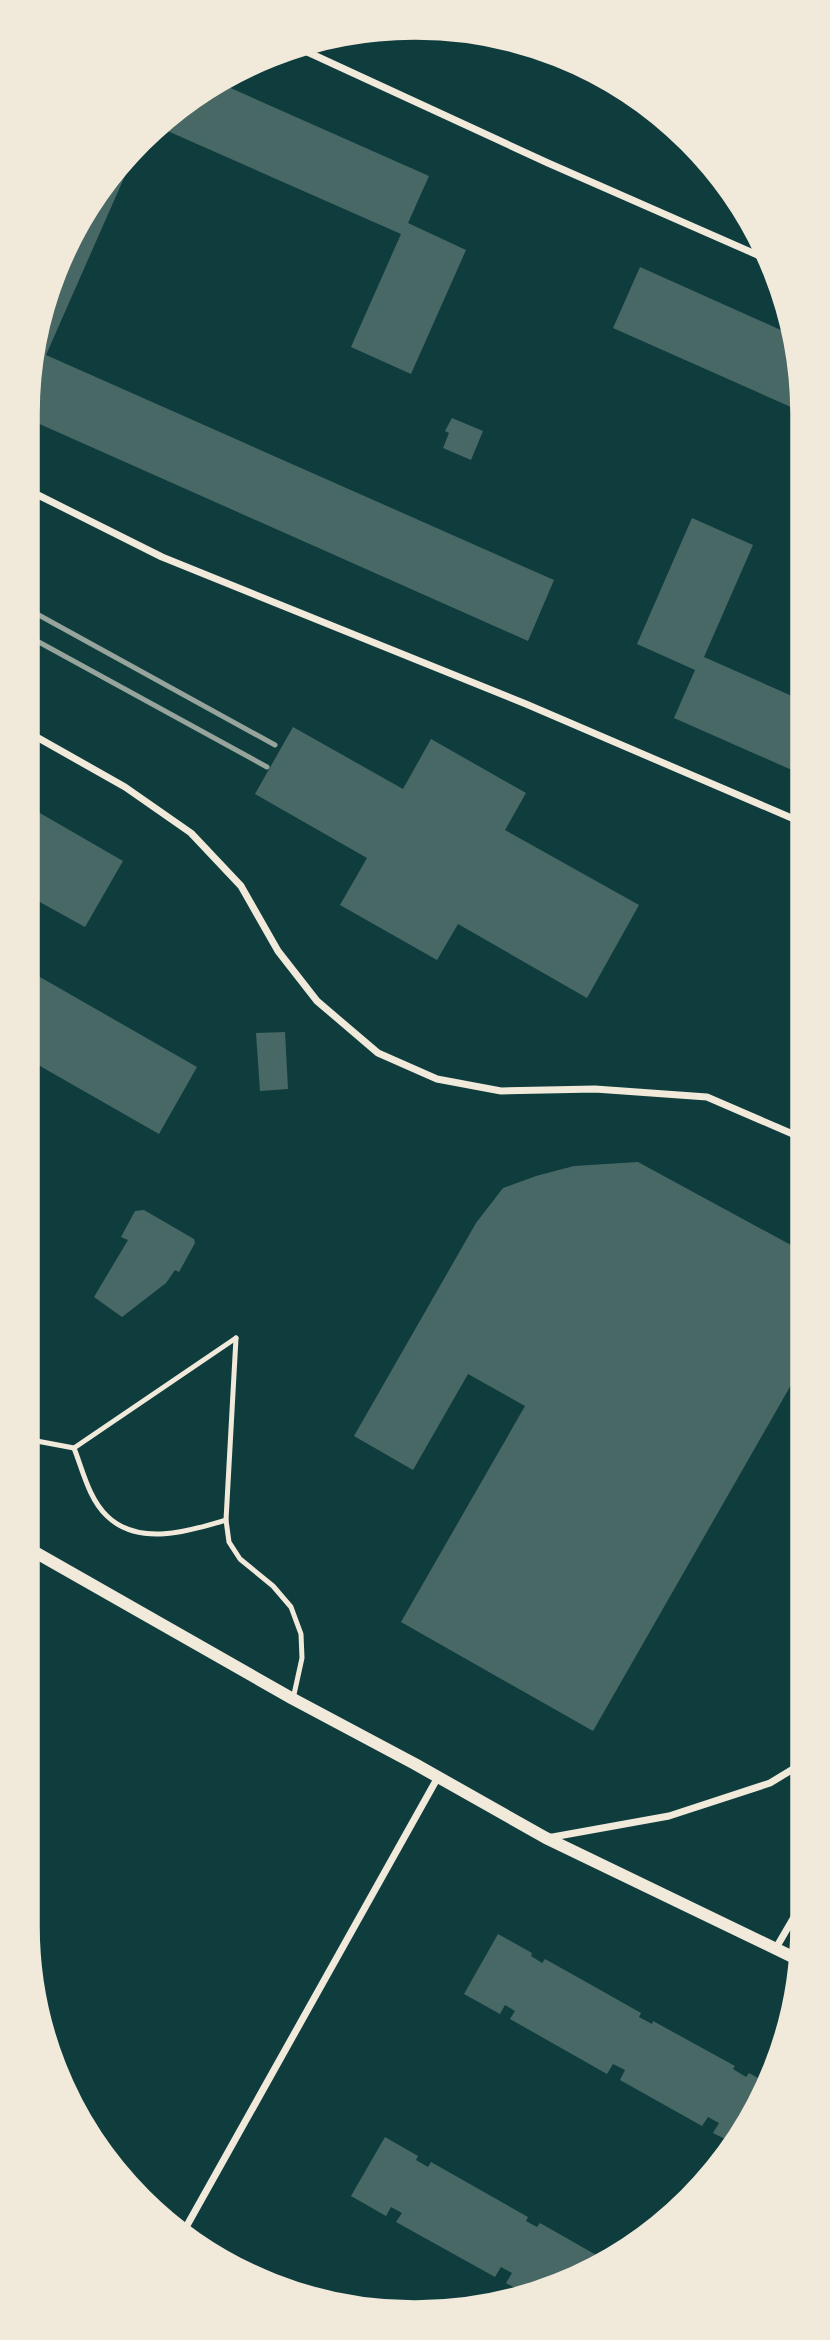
<svg xmlns="http://www.w3.org/2000/svg" width="830" height="2340" viewBox="0 0 830 2340" font-family="'Open Sans',sans-serif">
	<style>
		.building { fill: #486865 }
		.lines { fill: none; stroke-linecap: round; stroke-linejoin: round }
		.service { stroke: #f1e9da; stroke-width: 5 }
		.minor { stroke: #f1e9da; stroke-width: 7 }
		.tertiary { stroke: #f1e9da; stroke-width: 12 }
		.rail { stroke: #97a49c; stroke-width: 5 }
		.rim { fill: none; stroke: #f1e9da; stroke-width: 3.5 }
	</style>
	<rect width="100%" height="100%" fill="#0f3d3e"/>
	<g class="building">
		<polygon points="217,82 429,176 408,223 466,250 411,374 351,347 401,234 163,129"/>
		<polygon points="135,153 46,355 554,580 528,641 26,418 30,384 38,366 33,364 39,315 106,179"/>
		<polygon points="640,267 792,335 800,364 800,411 613,328"/>
		<polygon points="452,418 483,431 471,460 443,448 449,433 445,431"/>
		<polygon points="692,518 753,545 704,657 801,700 801,774 674,718 695,670 637,644"/>
		<polygon points="293,727 403,789 431,739 526,793 505,830 639,905 587,998 458,924 437,960 340,905 367,858 255,794"/>
		<polygon points="26,805 123,861 85,927 38,901 26,921"/>
		<polygon points="26,969 197,1067 159,1134 26,1058"/>
		<polygon points="285,1032 288,1089 260,1091 256,1033"/>
		<polygon points="638,1162 802,1251 803,1364 593,1731 401,1622 525,1406 468,1374 413,1470 354,1436 476,1223 503,1188 536,1176 574,1166"/>
		<polygon points="144,1210 194,1239 195,1243 179,1272 175,1270 166,1283 122,1317 94,1297 128,1240 121,1237 135,1211"/>
		<polygon points="498,1934 532,1953 531,1956 542,1963 545,1959 595,1987 641,2013 639,2017 652,2024 653,2021 735,2066 733,2069 746,2077 749,2073 765,2082 738,2141 735,2144 713,2133 719,2123 708,2117 702,2126 620,2080 625,2070 613,2064 607,2074 510,2019 515,2011 505,2005 500,2014 464,1994"/>
		<polygon points="385,2137 418,2156 416,2160 428,2167 431,2162 528,2217 526,2221 537,2227 540,2223 605,2260 528,2295 506,2283 512,2273 501,2267 495,2277 396,2222 402,2213 391,2207 386,2216 351,2196"/>
	</g>
	<g class="lines">
		<g class="service">
			<polyline points="236,1338 226,1520 229,1542 240,1559 273,1586 291,1607 301,1634 302,1658 293,1699"/>
			<polyline points="26,1439 74,1448 236,1338"/>
			<path d="M 74,1448 C 83,1471 89,1499 107,1516 C 139,1547 190,1531 226,1520"/>
		</g>
		<g class="minor">
			<polyline points="303,50 548,163 769,260"/>
			<polyline points="26,489 162,557 526,704 801,822"/>
			<polyline points="26,731 125,787 191,833 241,886 278,951 317,1001 378,1053 437,1079 501,1091 595,1089 707,1097 802,1138"/>
			<polyline points="547,1838 669,1816 770,1783 803,1763"/>
			<polyline points="776,1948 804,1900"/>
			<polyline points="185,2229 438,1777"/>
		</g>
		<polyline class="tertiary" points="26,1547 293,1699 415,1764 546,1838 799,1960"/>
		<g class="rail">
			<polyline points="26,608 275,745"/>
			<polyline points="26,635 267,767"/>
		</g>
	</g>
	<path d="M0 0H830V2340H0ZM414 38H416A376 376 0 0 1 792 414V1926A376 376 0 0 1 416 2302H414A376 376 0 0 1 38 1926V414A376 376 0 0 1 414 38Z" fill="#f1e9da" fill-rule="evenodd"/>
	<path class="rim" d="M414 38H416A376 376 0 0 1 792 414V1926A376 376 0 0 1 416 2302H414A376 376 0 0 1 38 1926V414A376 376 0 0 1 414 38Z"/>
</svg>
